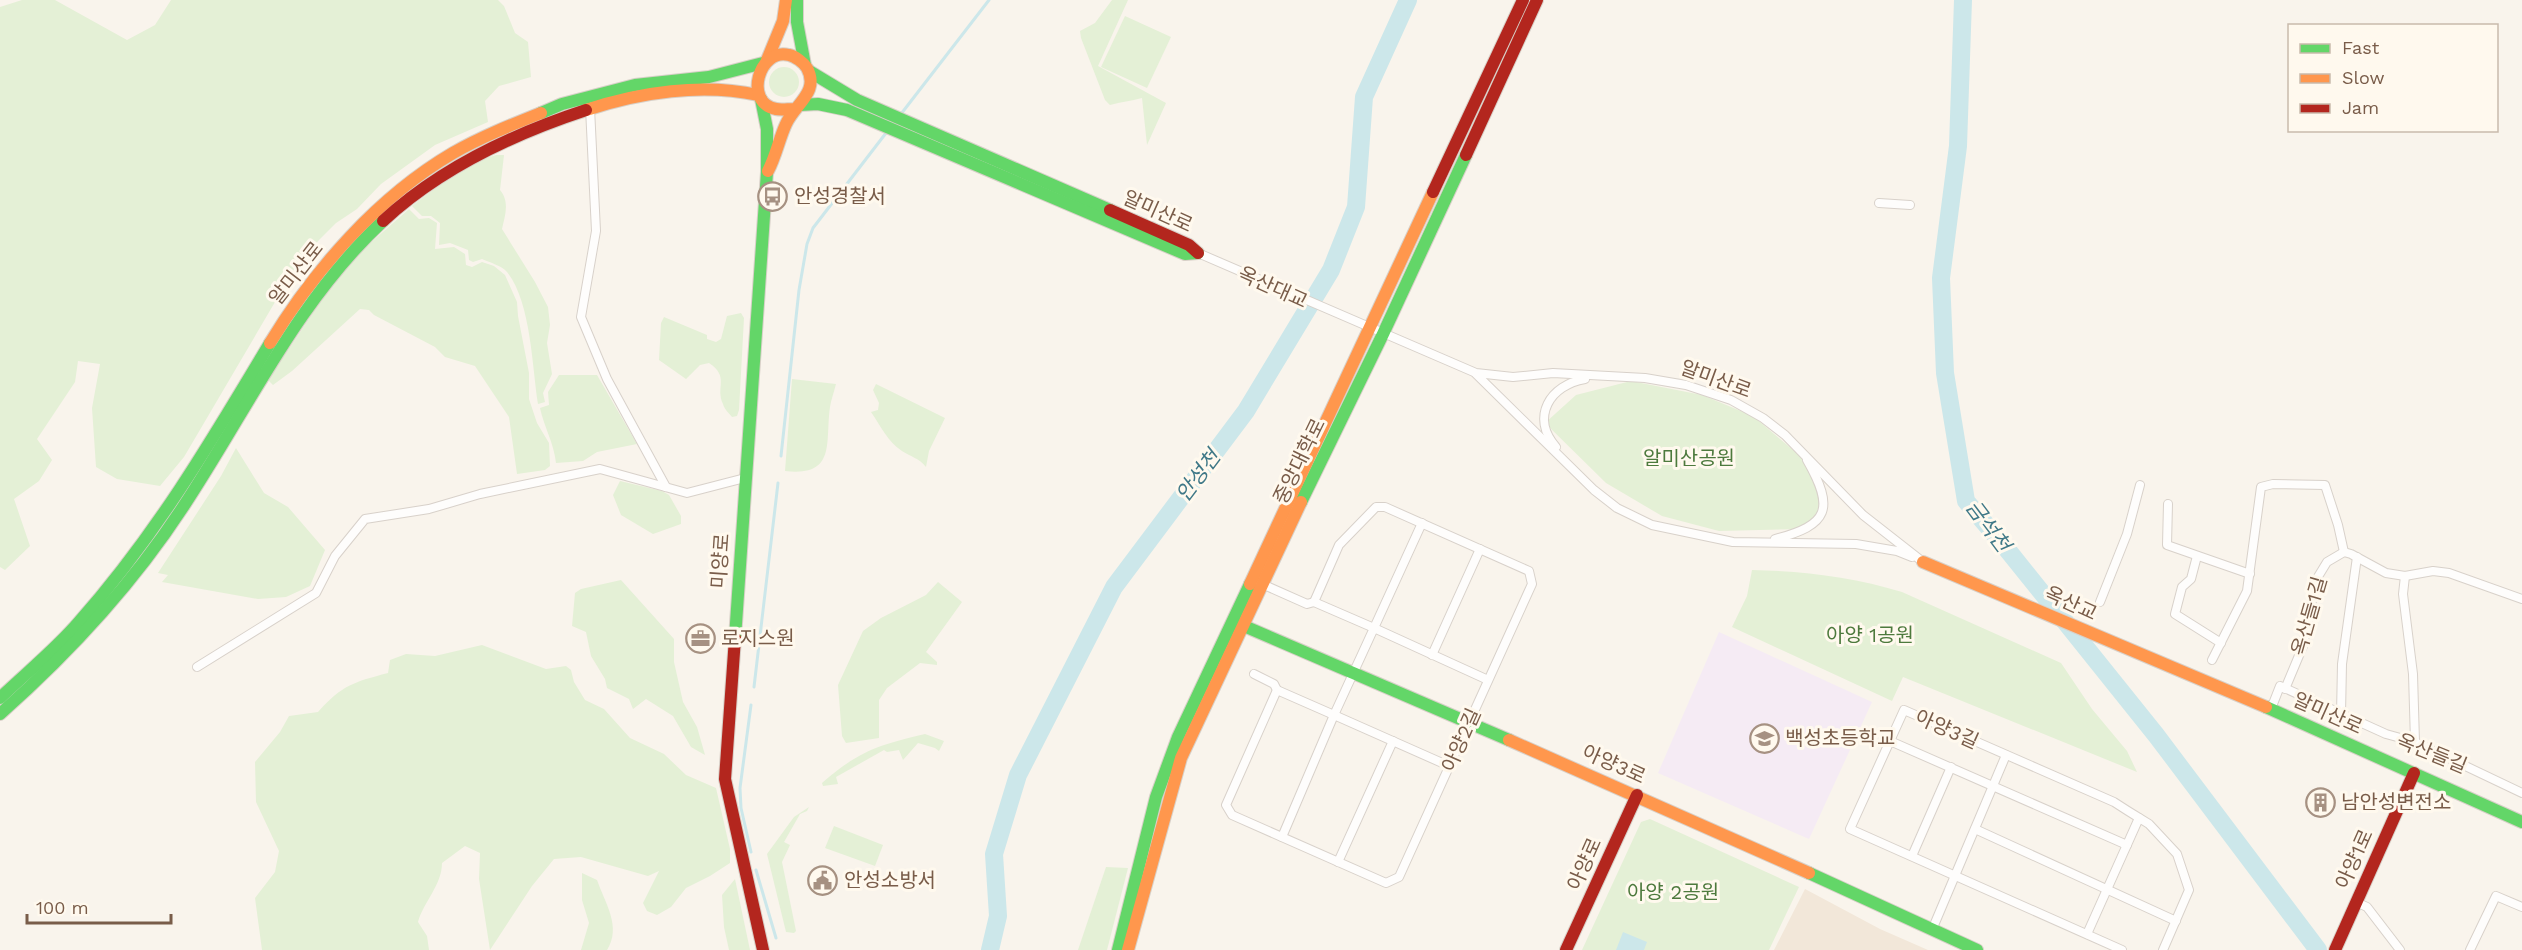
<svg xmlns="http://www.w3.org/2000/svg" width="2522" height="950" viewBox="0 0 2522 950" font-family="'Work Sans','Noto Sans KR',sans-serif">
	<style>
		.residential { fill: #f2e7d9 }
		.education { fill: #f5ebf4 }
		.green { fill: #e4f0d6 }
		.water { fill: #cce7ea }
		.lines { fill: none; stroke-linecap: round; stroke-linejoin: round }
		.stream { stroke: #cce7ea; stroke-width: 3 }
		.river { stroke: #cce7ea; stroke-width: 18 }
		.street-casing { stroke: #d8d1ca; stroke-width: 10 }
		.fast-casing { stroke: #d8d0c8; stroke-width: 14 }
		.slow-casing { stroke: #d8d0c8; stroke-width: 14 }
		.jam-casing { stroke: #d8d0c8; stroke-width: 14 }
		.street { stroke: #fefdfc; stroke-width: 8 }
		.fast { stroke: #63d668; stroke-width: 12 }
		.slow { stroke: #ff974d; stroke-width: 12 }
		.jam { stroke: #b3261e; stroke-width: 12 }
		.labels { text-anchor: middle; stroke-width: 6; stroke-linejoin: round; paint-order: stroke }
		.poi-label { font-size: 20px; fill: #795c49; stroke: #fff9ee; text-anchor: start }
		.street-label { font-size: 20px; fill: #795c49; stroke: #fff9ee }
		.park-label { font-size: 20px; fill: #4d7a3d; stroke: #fff9ee }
		.water-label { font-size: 21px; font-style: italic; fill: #3f7887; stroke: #fff9ee }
	</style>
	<rect width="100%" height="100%" fill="#f9f4ec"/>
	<polygon class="residential" points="1805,889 1880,929 1928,950 1774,950"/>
	<polygon class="education" points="1719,632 1872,702 1809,839 1658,773"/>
	<g class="green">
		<polygon points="22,0 55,0 127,40 155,25 171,0 498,0 504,6 515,33 528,42 531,77 499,86 485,101 488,122 435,145 381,184 357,209 336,223 319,240 295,268 184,457 160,486 117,479 96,467 92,408 100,364 78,361 75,382 37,439 52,460 39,481 14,499 30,546 5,570 0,567 0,7"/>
		<path d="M 1112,0 L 1128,0 L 1098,66 L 1166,103 L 1147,145 L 1142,98 C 1131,101 1121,102 1110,105 L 1105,100 L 1081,38 L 1080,31 L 1095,23 Z"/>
		<polygon points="1125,16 1171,37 1147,88 1101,67"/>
		<circle cx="784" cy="82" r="15"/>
		<path d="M 496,155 L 504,155 L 500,190 C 510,202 505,215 502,229 L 535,282 L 548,307 L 550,325 L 547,343 L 552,374 L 543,393 L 545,402 L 538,404 C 532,366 531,302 507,272 C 502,266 489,262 482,259 L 473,262 L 469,260 L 468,250 L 450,243 L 439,245 L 440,223 L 431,216 L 422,216 L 412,206 C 437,187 466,164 496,155 Z"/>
		<polygon points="409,209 419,219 429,218 437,223 435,249 454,247 465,254 466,265 472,267 482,262 494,266 505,275 517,302 518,316 529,373 529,399 537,423 549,443 550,466 545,470 517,474 509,417 475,366 445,357 435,347 374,315 369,310 360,309 292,371 273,385 268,380 339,274 368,245"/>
		<path d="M 741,313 L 744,318 L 739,410 L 737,416 L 732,417 C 729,413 724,409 723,404 C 715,387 730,377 709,363 L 700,365 L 686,379 L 659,360 L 661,323 L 664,317 L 707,335 L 707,339 L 716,342 L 721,339 L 727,316 Z"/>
		<path d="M 559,375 L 597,375 L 637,444 L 597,452 L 583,461 L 556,463 C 554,443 544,427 540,408 L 549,405 L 548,392 Z"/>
		<path d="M 792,379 L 836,384 C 834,392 831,400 830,407 C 825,442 837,477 785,471 Z"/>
		<polygon points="1631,381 1702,395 1753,416 1820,473 1822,507 1804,529 1719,531 1662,516 1606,483 1545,423 1576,395"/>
		<path d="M 876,384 L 945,418 L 929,451 L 926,467 C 919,458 911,457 902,451 C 888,442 880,425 871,412 L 878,410 L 879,403 L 873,390 Z"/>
		<polygon points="236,448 264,493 288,507 325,550 310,586 286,597 258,599 162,582 168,575 158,573 221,476"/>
		<polygon points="620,481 662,491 669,495 681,516 681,524 653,534 621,515 613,495"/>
		<path d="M 1752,570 C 1804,571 1853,577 1902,592 L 2061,663 L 2092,709 L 2127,751 L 2137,772 L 1903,677 L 1892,701 L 1732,627 L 1747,596 Z"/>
		<polygon points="621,580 674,639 674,662 683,702 697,727 705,755 691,747 673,716 646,699 633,709 629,699 607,688 605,679 591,656 586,632 572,626 575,593 581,589"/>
		<polygon points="938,582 962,602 926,652 937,662 937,665 920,663 887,688 879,700 879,738 846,743 842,736 838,685 863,631 881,618 926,595"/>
		<path d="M 482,645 L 546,669 L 566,666 L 571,670 L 574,682 L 585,700 L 604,709 L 630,738 L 664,754 L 686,775 L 716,788 L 730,849 L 730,863 L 710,876 L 686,888 L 671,907 L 657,915 L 647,911 L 643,903 L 659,871 L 648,876 L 581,857 L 554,859 L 532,886 L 490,950 L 479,879 L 480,853 L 465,846 L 442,863 C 442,885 424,901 418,922 L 427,936 L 429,950 L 262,950 L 255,898 L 275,872 L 279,851 L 256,802 L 255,762 L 280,732 L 289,716 L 318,712 C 342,685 354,682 388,673 L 390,660 L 406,654 L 435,656 Z"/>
		<path d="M 925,734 L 944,741 L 939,751 L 935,748 L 918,743 L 903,760 L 899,750 L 887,752 L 884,750 L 836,777 L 838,784 L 823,786 L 822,783 C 859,751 878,745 925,734 Z"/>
		<polygon points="809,807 807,811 800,814 784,842 790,845 782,862 796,931 794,933 786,932 767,854 794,817"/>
		<polygon points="1650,819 1799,887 1769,950 1582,950 1641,822"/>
		<polygon points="834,826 883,845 875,866 825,848"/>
		<polygon points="1106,867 1128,868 1107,950 1078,950"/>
		<path d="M 582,873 L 597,880 C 605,903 622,927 607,950 L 581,950 L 589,923 L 582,900 Z"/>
		<polygon points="735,879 750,950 729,950 724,927 722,895"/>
	</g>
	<polygon class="water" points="1623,932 1647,942 1644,950 1616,950"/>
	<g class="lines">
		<g class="stream">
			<polyline points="901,114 989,0"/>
			<polyline points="781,456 799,290 807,244 813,228 886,133"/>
			<polyline points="754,687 778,483"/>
			<polyline points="751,705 740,788 741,808 751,852"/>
			<polyline points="756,870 776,938"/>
		</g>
		<g class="river">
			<polyline points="1963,0 1958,146 1941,278 1945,373 1966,501 2006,548 2156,735 2318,950"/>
			<polyline points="990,950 998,916 994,854 1018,775 1114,587 1246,411 1331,270 1356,207 1364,97 1408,0"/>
		</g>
		<defs>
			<g id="street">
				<polyline points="590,108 596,231 581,317 607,379 666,487"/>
				<polyline points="1879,203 1910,205"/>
				<polyline points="1198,253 1476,373 1513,377 1553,373 1645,378 1686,385 1731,400 1763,418 1785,435 1863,515 1923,562"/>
				<polyline points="1476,374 1594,490 1617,508 1652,525 1733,542 1856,544 1897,551 1912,557"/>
				<path d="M 1556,447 C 1530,417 1550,385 1585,379"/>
				<polyline points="2168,504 2167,545 2250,574"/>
				<polygon points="1376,507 1385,507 1529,571 1532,584 1399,877 1386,883 1232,815 1226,805 1277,690 1334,715 1374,628 1314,602 1339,545"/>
				<polyline points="1422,523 1374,628 1488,680"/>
				<path d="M 1775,539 C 1829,525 1835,509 1807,460"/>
				<polyline points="2197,556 2191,579 2182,587 2175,614 2221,643"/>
				<polyline points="2405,576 2403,594 2413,674 2415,742"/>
				<polyline points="1262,584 1307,604 1314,602"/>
				<polyline points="2100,602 2127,534 2140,485"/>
				<polyline points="1432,655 1480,549"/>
				<polyline points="2212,660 2247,591 2261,487 2273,484 2325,485 2338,525 2344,552"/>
				<polyline points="197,667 316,593 335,556 365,519 429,509 480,494 600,469 687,493 745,478"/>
				<polyline points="1254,674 1274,684 1277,690"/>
				<polyline points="2285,689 2303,646 2316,580 2327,562 2344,552 2351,554 2386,573 2405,576 2433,571 2449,573 2522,599"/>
				<polyline points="2271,709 2280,686 2386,734 2415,742 2522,793"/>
				<polyline points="2341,714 2342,664 2357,557"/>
				<polyline points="1890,741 2127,845"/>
				<polyline points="1975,829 2176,921"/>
				<polyline points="1282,837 1334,715 1449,766"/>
				<polyline points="1912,856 1951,767"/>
				<polyline points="1338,862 1393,741"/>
				<polyline points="2356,902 2367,907 2400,950"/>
				<polyline points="1932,930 2006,755"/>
				<polyline points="2087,934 2139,818"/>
				<polyline points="2122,950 1850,829 1904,710 2114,802 2128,811 2149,824 2177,854 2189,890 2163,950"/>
				<polyline points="2470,950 2496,896 2522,907"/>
			</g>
			<g id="fast">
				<polyline points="797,0 797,22 805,65"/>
				<polyline points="809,71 857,100 1110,210"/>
				<polyline points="800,105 818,104 847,110 1185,254 1198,253"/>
				<polyline points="541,113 562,104 635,85 709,77 763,63"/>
				<polyline points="1301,502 1383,334 1466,155"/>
				<polyline points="1237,623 1509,740"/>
				<polyline points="735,638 767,172 767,129 761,99"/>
				<path d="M 0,698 C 26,673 56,649 79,622 C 156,535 211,442 270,343"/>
				<polyline points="2266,707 2522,822"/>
				<path d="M 0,714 C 70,652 132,585 183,507 C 248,409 296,302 383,221"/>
				<polyline points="1809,873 1977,950"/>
				<polyline points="1118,950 1156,797 1178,737 1250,584"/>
			</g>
			<g id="slow">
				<polyline points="767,60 783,21 786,0"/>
				<path d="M 586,110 C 640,92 702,83 758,95"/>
				<path d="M 768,171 C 776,156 779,139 786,124 C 795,104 820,92 807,68 C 804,63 795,56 789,55 C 759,47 743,103 776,109 C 781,110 788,109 794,109"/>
				<path d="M 270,343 C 315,269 378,197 453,153 C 481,137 511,125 541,113"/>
				<polyline points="1923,562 2266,707"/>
				<polyline points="1250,584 1433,192"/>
				<polyline points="1509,740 1809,873"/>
				<polyline points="1128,950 1181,758 1301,502"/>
			</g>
			<g id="jam">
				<polyline points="1466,155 1537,0"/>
				<polyline points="1433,192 1523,0"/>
				<polyline points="1110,210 1189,245 1198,253"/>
				<path d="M 383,221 C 440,168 513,134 586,110"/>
				<polyline points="735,638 725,779 763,950"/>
				<polyline points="1566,950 1637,795"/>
				<polyline points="2335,950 2414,773"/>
			</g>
		</defs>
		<use href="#street" class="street-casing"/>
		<use href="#fast" class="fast-casing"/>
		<use href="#slow" class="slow-casing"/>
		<use href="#jam" class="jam-casing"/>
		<use href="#street" class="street"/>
		<use href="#fast" class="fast"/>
		<use href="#slow" class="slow"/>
		<use href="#jam" class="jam"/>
	</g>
	<defs>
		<symbol id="bus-ring" viewBox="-11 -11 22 22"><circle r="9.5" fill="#fff9ee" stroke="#a69182" stroke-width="1.5"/><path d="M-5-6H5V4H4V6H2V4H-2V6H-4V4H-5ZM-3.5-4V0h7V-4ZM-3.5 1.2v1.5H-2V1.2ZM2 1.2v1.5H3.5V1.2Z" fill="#a69182"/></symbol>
		<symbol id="office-ring" viewBox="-11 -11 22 22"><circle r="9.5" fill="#fff9ee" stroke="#a69182" stroke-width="1.5"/><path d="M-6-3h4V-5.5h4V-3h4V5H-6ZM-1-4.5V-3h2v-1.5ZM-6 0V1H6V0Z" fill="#a69182"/></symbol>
		<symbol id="school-ring" viewBox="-11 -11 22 22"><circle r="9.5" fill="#fff9ee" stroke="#a69182" stroke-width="1.5"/><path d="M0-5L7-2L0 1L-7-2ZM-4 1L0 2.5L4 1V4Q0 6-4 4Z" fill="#a69182"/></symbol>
		<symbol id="building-ring" viewBox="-11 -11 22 22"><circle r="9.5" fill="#fff9ee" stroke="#a69182" stroke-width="1.5"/><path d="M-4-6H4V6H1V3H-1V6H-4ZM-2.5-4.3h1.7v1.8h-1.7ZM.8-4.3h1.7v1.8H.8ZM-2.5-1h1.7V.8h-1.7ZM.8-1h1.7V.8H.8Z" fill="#a69182"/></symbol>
		<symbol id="civic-ring" viewBox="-11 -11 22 22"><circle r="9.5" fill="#fff9ee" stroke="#a69182" stroke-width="1.5"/><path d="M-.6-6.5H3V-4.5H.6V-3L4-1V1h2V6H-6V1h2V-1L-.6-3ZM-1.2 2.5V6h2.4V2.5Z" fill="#a69182"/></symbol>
	</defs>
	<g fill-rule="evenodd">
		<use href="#bus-ring" x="756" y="180" width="33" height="33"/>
		<use href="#office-ring" x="684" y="622" width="33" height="33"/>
		<use href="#school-ring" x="1748" y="722" width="33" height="33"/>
		<use href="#building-ring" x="2304" y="786" width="33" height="33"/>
		<use href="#civic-ring" x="806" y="864" width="33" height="33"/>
	</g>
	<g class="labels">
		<g class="poi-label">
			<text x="794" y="203">안성경찰서</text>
			<text x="721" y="645">로지스원</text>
			<text x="1785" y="745">백성초등학교</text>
			<text x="2341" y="809">남안성변전소</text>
			<text x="844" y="887">안성소방서</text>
		</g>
		<g class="street-label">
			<text transform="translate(1158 211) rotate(24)" y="7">알미산로</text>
			<text transform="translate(296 273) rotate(-52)" y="7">알미산로</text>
			<text transform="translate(1273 287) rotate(24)" y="7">옥산대교</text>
			<text transform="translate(1716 379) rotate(20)" y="7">알미산로</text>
			<text transform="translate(1299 461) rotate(-64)" y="7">중앙대학로</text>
			<text transform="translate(720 561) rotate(-86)" y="7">미양로</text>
			<text transform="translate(2071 603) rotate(24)" y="7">옥산교</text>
			<text transform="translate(2309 616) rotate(-74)" y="7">옥산들1길</text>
			<text transform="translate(2328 713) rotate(24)" y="7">알미산로</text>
			<text transform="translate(1947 729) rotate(24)" y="7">아양3길</text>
			<text transform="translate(1461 740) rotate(-66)" y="7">아양2길</text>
			<text transform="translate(2432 753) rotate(22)" y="7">옥산들길</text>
			<text transform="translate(1614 764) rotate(24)" y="7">아양3로</text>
			<text transform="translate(2354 859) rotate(-66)" y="7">아양1로</text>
			<text transform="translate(1584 864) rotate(-66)" y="7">아양로</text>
		</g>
		<g class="park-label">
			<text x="1689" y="465">알미산공원</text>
			<text x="1870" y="642">아양 1공원</text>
			<text x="1673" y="899">아양 2공원</text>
		</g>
		<g class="water-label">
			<text transform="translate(1198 476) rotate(-53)" y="7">안성천</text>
			<text transform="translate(1988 526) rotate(53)" y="7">금석천</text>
		</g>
	</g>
	<rect x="2288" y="24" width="210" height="108" fill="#fff9ee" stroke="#c9baac" stroke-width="1.5"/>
	<rect x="2300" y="44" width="30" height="9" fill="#63d668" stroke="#c9baac" stroke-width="1.5"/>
	<text x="2342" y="54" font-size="18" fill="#795c49">Fast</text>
	<rect x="2300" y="74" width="30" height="9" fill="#ff974d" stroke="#c9baac" stroke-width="1.5"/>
	<text x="2342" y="84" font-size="18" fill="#795c49">Slow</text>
	<rect x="2300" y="104" width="30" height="9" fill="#b3261e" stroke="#c9baac" stroke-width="1.5"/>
	<text x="2342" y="114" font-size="18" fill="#795c49">Jam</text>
	<path d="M27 914v9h144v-9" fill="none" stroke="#795c49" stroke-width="3"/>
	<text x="36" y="914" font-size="18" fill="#795c49" stroke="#fff9ee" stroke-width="4.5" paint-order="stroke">100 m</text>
</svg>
